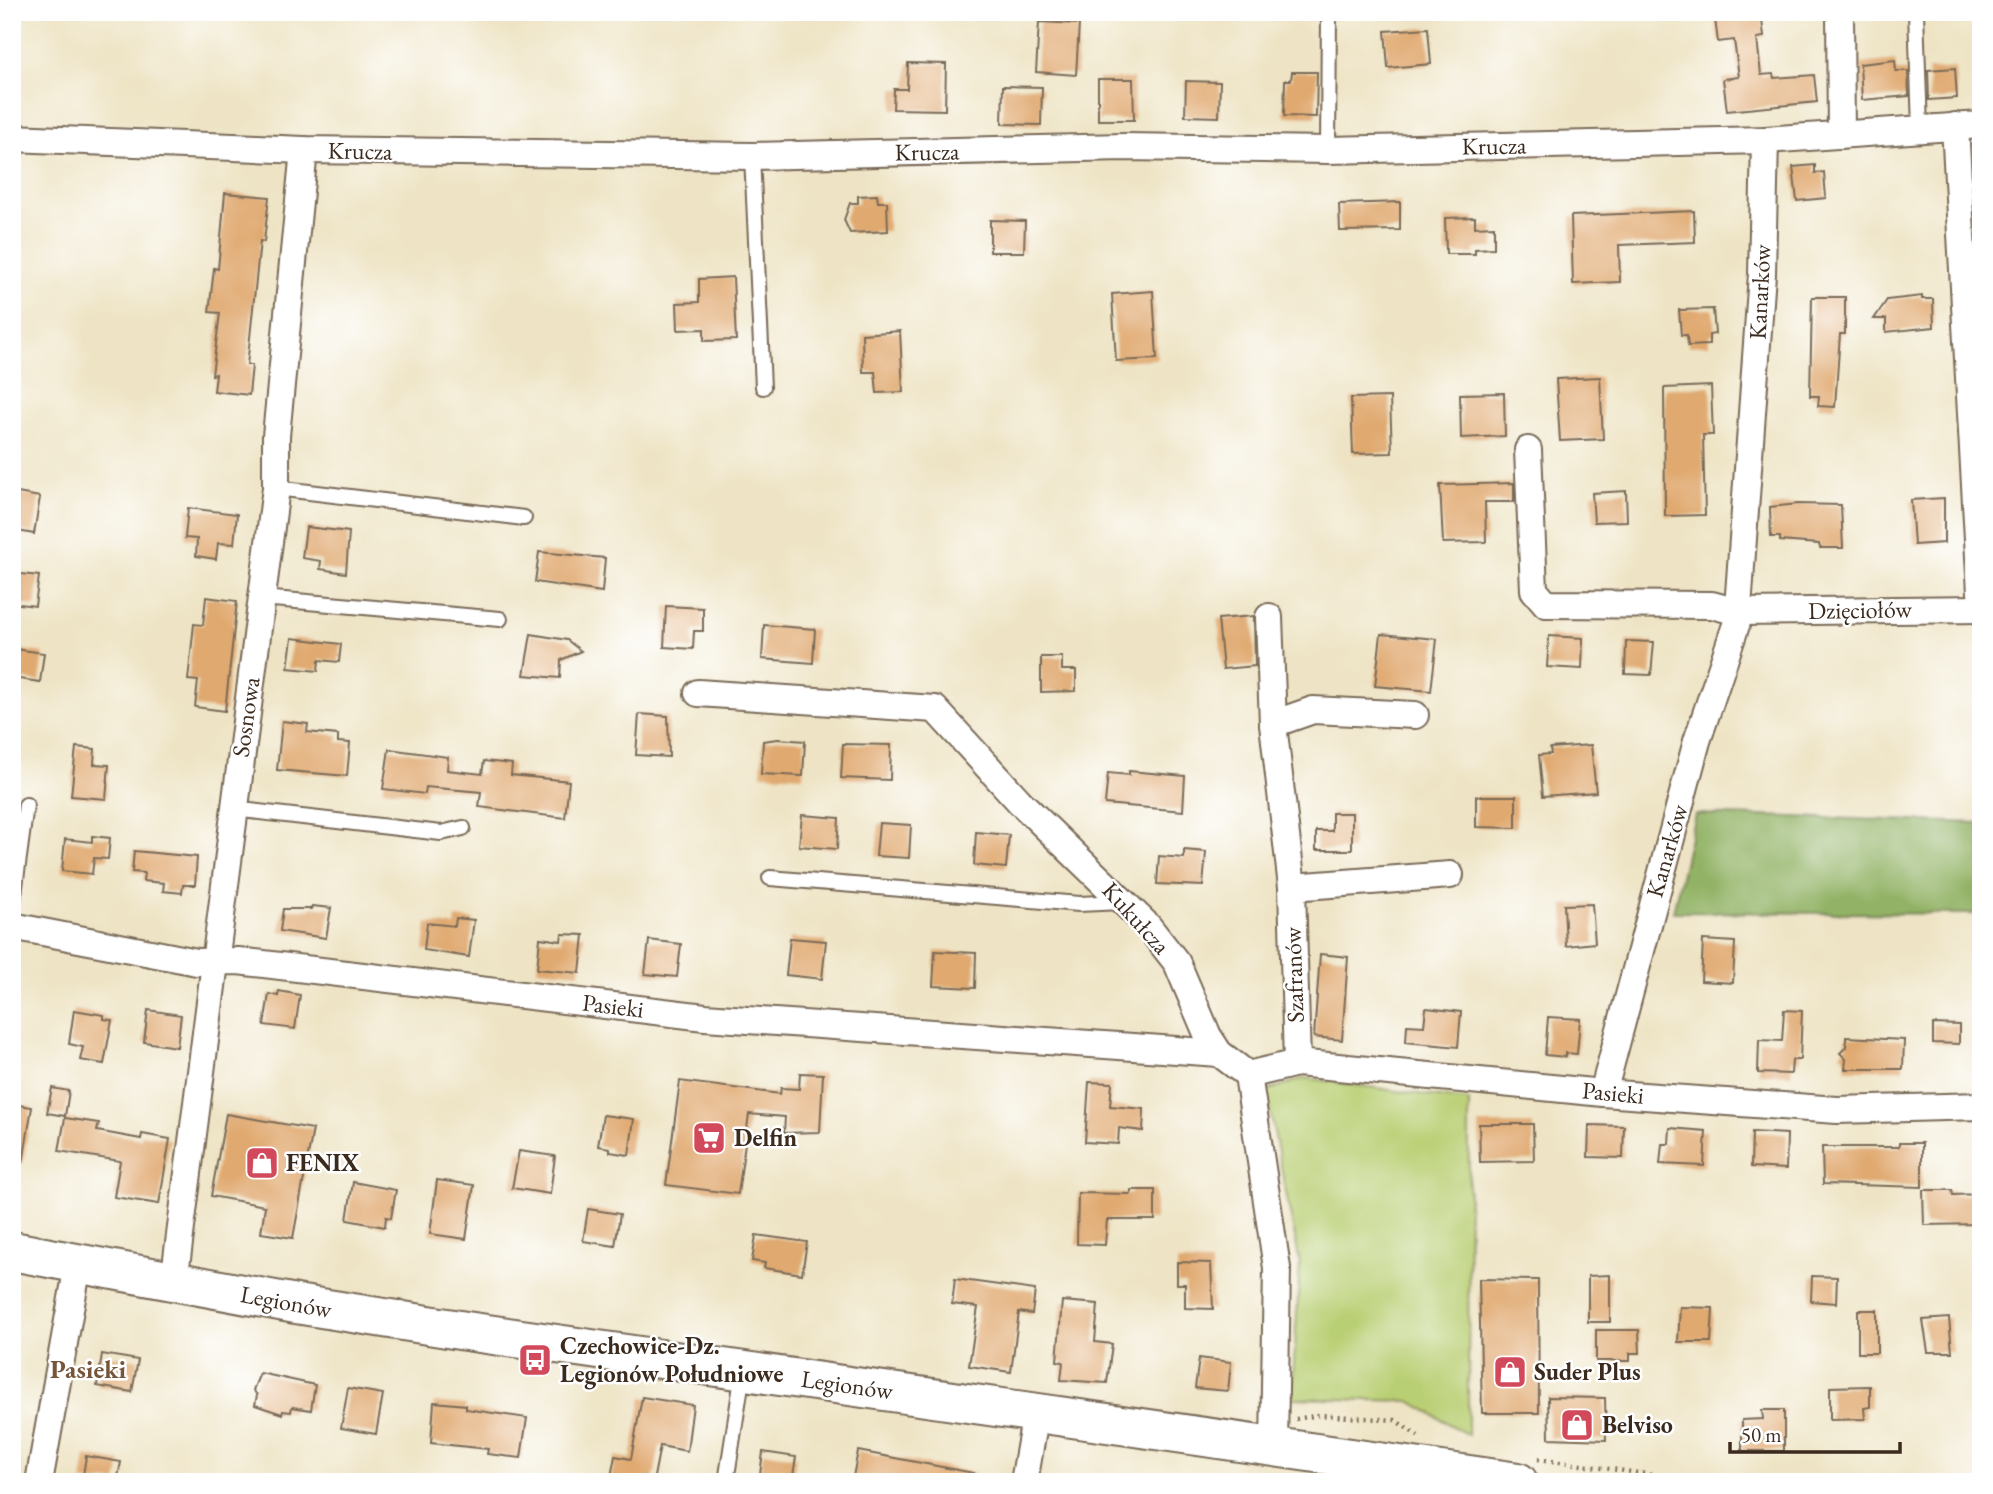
<svg xmlns="http://www.w3.org/2000/svg" width="1993" height="1494" viewBox="0 0 1993 1494" font-family="'EB Garamond',serif">
	<style>
		.green { fill: #b9cf73; stroke: #7a7c48; stroke-width: 2 }
		.forest { fill: #92b265; stroke: #666e42; stroke-width: 2 }
		.building { fill: #e0a96f }
		.lines { fill: none; stroke-linecap: round; stroke-linejoin: round }
		.lane-casing { stroke: #7a6b58; stroke-width: 18 }
		.street-casing { stroke: #7a6b58; stroke-width: 30 }
		.secondary-casing { stroke: #7a6b58; stroke-width: 42 }
		.path { stroke: #7a6b58; stroke-width: 4.5; stroke-dasharray: 2 5; stroke-linecap: butt }
		.lane { stroke: #fff; stroke-width: 14 }
		.street { stroke: #fff; stroke-width: 26 }
		.secondary { stroke: #fff; stroke-width: 38 }
		.labels { text-anchor: middle; stroke-width: 5; stroke-linejoin: round; paint-order: stroke }
		.street-label { font-size: 24px; fill: #3b2a1e; stroke: #fff }
		.poi-label { font-size: 24px; font-weight: bold; fill: #3b2a1e; stroke: #fff; text-anchor: start }
		.neighbourhood-label { font-size: 26px; font-weight: bold; fill: #75563a; stroke: #fff }
	</style>
	<rect width="100%" height="100%" fill="#fff"/>
	<filter id="ink" filterUnits="userSpaceOnUse"><feTurbulence type="fractalNoise" baseFrequency=".0143" numOctaves="2"/><feDisplacementMap in="SourceGraphic" scale="14" xChannelSelector="R" yChannelSelector="G"/><feConvolveMatrix kernelMatrix="1 2 1 2 8 2 1 2 1" color-interpolation-filters="sRGB"/></filter>
	<filter id="wash" filterUnits="userSpaceOnUse"><feTurbulence type="fractalNoise" baseFrequency=".00686" numOctaves="4" result="noise"/><feDisplacementMap in="SourceGraphic" scale="28" xChannelSelector="R" yChannelSelector="G"/><feGaussianBlur stdDeviation="1.57" result="paint"/><feColorMatrix in="noise" values="0 0 0 0 0 0 0 0 0 0 0 0 0 0 0 0 0 1.4 0 .05"/><feComposite in="paint" operator="in"/></filter>
	<g filter="url(#wash)">
		<rect width="100%" height="100%" fill="#eee4c5"/>
		<polygon class="green" points="1305,1078 1469,1101 1468,1435 1410,1401 1292,1398 1300,1263 1266,1091"/>
		<polygon class="forest" points="1695,814 1981,823 1981,914 1673,912"/>
		<g id="blocks">
			<g class="building">
				<polygon points="1714,12 1761,12 1764,37 1757,38 1761,75 1773,74 1774,78 1814,75 1817,102 1727,111 1723,79 1739,77 1734,40 1718,42"/>
				<polygon points="1039,22 1079,24 1076,75 1036,72"/>
				<polygon points="1428,28 1431,64 1388,68 1385,31"/>
				<polygon points="1895,60 1896,71 1908,71 1909,96 1862,100 1860,64"/>
				<polygon points="908,63 946,64 945,110 893,109 894,89 907,89"/>
				<polygon points="1955,68 1957,98 1929,100 1928,70"/>
				<polygon points="1292,72 1317,72 1316,117 1284,116 1285,80 1291,80"/>
				<polygon points="1098,79 1133,79 1134,120 1098,120"/>
				<polygon points="1186,81 1220,82 1219,117 1185,116"/>
				<polygon points="1003,86 1042,87 1041,125 1002,124"/>
				<polygon points="1815,165 1815,173 1824,172 1826,198 1797,201 1793,167"/>
				<polygon points="225,193 269,197 264,242 260,241 249,347 247,365 252,365 249,395 214,391 216,374 212,375 220,313 209,312 214,268 218,269"/>
				<polygon points="877,195 878,202 887,202 888,231 850,233 844,220 850,203 858,203 858,196"/>
				<polygon points="1400,202 1400,230 1340,231 1339,204"/>
				<polygon points="1694,211 1695,242 1619,245 1620,282 1573,284 1571,216"/>
				<polygon points="1475,217 1475,227 1494,226 1494,248 1475,249 1475,254 1446,254 1445,218"/>
				<polygon points="990,220 1025,221 1024,252 990,252"/>
				<polygon points="733,277 736,340 704,341 704,329 678,330 677,303 699,302 699,279"/>
				<polygon points="1153,291 1157,359 1116,361 1112,294"/>
				<polygon points="1922,296 1922,299 1933,299 1934,327 1886,332 1886,319 1874,319 1887,300"/>
				<polygon points="1812,297 1845,297 1845,334 1840,334 1835,407 1818,406 1819,396 1810,396"/>
				<polygon points="1713,309 1715,334 1709,335 1709,345 1688,346 1687,335 1681,335 1679,310"/>
				<polygon points="900,331 903,392 877,393 875,372 863,372 862,334"/>
				<polygon points="1600,377 1603,439 1560,441 1556,379"/>
				<polygon points="1711,386 1713,435 1703,435 1705,515 1665,516 1664,388"/>
				<polygon points="1504,393 1505,436 1461,438 1460,394"/>
				<polygon points="1390,397 1392,453 1353,454 1351,398"/>
				<polygon points="1514,483 1514,502 1485,502 1486,542 1443,543 1440,485"/>
				<polygon points="1626,491 1627,521 1594,522 1592,493"/>
				<polygon points="12,492 40,497 34,534 12,530"/>
				<polygon points="1944,498 1944,543 1914,545 1911,500"/>
				<polygon points="1798,504 1841,505 1843,548 1820,548 1819,544 1780,541 1780,537 1771,537 1770,507"/>
				<polygon points="188,508 237,514 234,544 218,543 216,559 196,556 197,539 185,538"/>
				<polygon points="306,527 349,532 346,573 320,569 321,561 302,558"/>
				<polygon points="539,552 605,558 602,592 535,582"/>
				<polygon points="12,573 39,576 35,606 12,603"/>
				<polygon points="206,597 237,601 225,711 195,707 198,681 188,680 194,624 203,625"/>
				<polygon points="666,606 703,608 703,631 694,631 693,649 664,647"/>
				<polygon points="1254,616 1255,666 1223,669 1218,619"/>
				<polygon points="764,625 815,629 813,663 762,659"/>
				<polygon points="531,634 567,640 581,651 561,660 560,678 524,675"/>
				<polygon points="1381,634 1437,639 1431,691 1375,686"/>
				<polygon points="1549,636 1583,638 1582,669 1547,667"/>
				<polygon points="292,638 341,644 339,662 319,660 318,671 288,668"/>
				<polygon points="1626,641 1654,642 1651,675 1625,674"/>
				<polygon points="15,649 44,653 40,682 12,678"/>
				<polygon points="1041,657 1062,657 1062,670 1076,670 1076,691 1041,692"/>
				<polygon points="639,714 668,716 669,757 636,755"/>
				<polygon points="282,721 308,724 307,732 338,735 338,742 350,743 347,776 277,770"/>
				<polygon points="778,739 805,741 803,776 761,774 763,741"/>
				<polygon points="843,744 891,745 890,780 841,778"/>
				<polygon points="1591,745 1596,792 1543,796 1539,755 1551,754 1550,748"/>
				<polygon points="76,747 95,749 94,764 109,765 106,799 71,796"/>
				<polygon points="389,749 448,757 447,770 482,774 484,761 512,764 511,775 569,781 565,818 479,807 481,792 426,787 425,794 383,789"/>
				<polygon points="1129,771 1185,776 1183,811 1105,804 1108,773 1129,775"/>
				<polygon points="1476,796 1516,796 1516,828 1476,827"/>
				<polygon points="1332,813 1352,813 1352,850 1316,850 1316,831 1332,831"/>
				<polygon points="802,815 839,818 837,849 799,846"/>
				<polygon points="879,823 911,825 909,858 876,856"/>
				<polygon points="976,832 1009,835 1006,868 974,865"/>
				<polygon points="92,836 110,838 108,859 94,858 92,874 62,871 65,839 92,842"/>
				<polygon points="1184,850 1206,852 1203,886 1157,884 1159,856 1184,858"/>
				<polygon points="134,851 197,857 195,885 183,885 182,893 163,891 164,883 143,881 144,873 132,872"/>
				<polygon points="1592,904 1595,943 1566,946 1564,905"/>
				<polygon points="312,906 331,908 326,938 280,931 283,909 311,909"/>
				<polygon points="456,918 474,920 469,957 424,950 427,923 455,926"/>
				<polygon points="562,934 584,935 580,973 537,969 540,938 561,941"/>
				<polygon points="790,938 826,941 822,979 786,975"/>
				<polygon points="649,940 681,944 677,977 645,974"/>
				<polygon points="1703,940 1735,942 1733,983 1701,981"/>
				<polygon points="935,951 976,953 975,988 933,986"/>
				<polygon points="1320,954 1348,957 1342,1040 1314,1037"/>
				<polygon points="279,991 300,995 295,1029 264,1025 269,994 278,996"/>
				<polygon points="1426,1008 1461,1012 1458,1047 1406,1042 1407,1025 1424,1026"/>
				<polygon points="74,1010 104,1015 104,1019 112,1020 104,1064 80,1060 83,1047 69,1044"/>
				<polygon points="148,1010 181,1015 177,1047 144,1042"/>
				<polygon points="1784,1010 1802,1011 1800,1060 1792,1060 1791,1074 1758,1073 1759,1040 1782,1041"/>
				<polygon points="1548,1017 1580,1019 1577,1054 1566,1053 1566,1057 1545,1055"/>
				<polygon points="1933,1024 1959,1025 1959,1044 1933,1043"/>
				<polygon points="1846,1037 1904,1040 1903,1069 1845,1069 1846,1059 1840,1053 1846,1047"/>
				<polygon points="800,1073 823,1074 820,1132 784,1133 785,1117 749,1114 738,1194 666,1185 680,1081 780,1094 781,1088 799,1089"/>
				<polygon points="1089,1082 1112,1083 1110,1106 1144,1109 1143,1131 1119,1128 1118,1144 1085,1142"/>
				<polygon points="52,1088 69,1091 65,1116 47,1113"/>
				<polygon points="12,1104 32,1107 23,1163 12,1162"/>
				<polygon points="226,1114 313,1129 293,1238 261,1233 265,1206 211,1196"/>
				<polygon points="603,1115 634,1119 629,1155 610,1152 610,1148 598,1146"/>
				<polygon points="65,1118 99,1123 97,1131 141,1139 142,1134 170,1139 159,1204 114,1197 120,1161 59,1151"/>
				<polygon points="1479,1124 1533,1124 1534,1161 1480,1162"/>
				<polygon points="1589,1125 1624,1126 1623,1158 1588,1157"/>
				<polygon points="1670,1128 1706,1131 1704,1166 1660,1164 1662,1144 1669,1144"/>
				<polygon points="1752,1132 1787,1134 1786,1169 1751,1167"/>
				<polygon points="1899,1143 1922,1143 1922,1187 1823,1184 1822,1147 1899,1147"/>
				<polygon points="519,1151 555,1156 550,1194 512,1188"/>
				<polygon points="437,1180 474,1185 466,1239 430,1234"/>
				<polygon points="353,1182 396,1190 391,1218 386,1217 385,1227 347,1220"/>
				<polygon points="1131,1190 1155,1190 1155,1220 1107,1220 1105,1245 1077,1244 1078,1193 1131,1194"/>
				<polygon points="1923,1190 1952,1190 1953,1195 1981,1194 1981,1224 1924,1225"/>
				<polygon points="588,1209 620,1214 615,1246 583,1241"/>
				<polygon points="756,1235 807,1242 802,1274 764,1268 765,1263 752,1261"/>
				<polygon points="1177,1262 1211,1263 1213,1309 1185,1308 1185,1284 1177,1284"/>
				<polygon points="1610,1275 1610,1322 1588,1322 1588,1276"/>
				<polygon points="1812,1276 1837,1277 1836,1303 1811,1301"/>
				<polygon points="955,1279 1035,1290 1032,1314 1019,1312 1011,1372 969,1366 978,1307 952,1304"/>
				<polygon points="1479,1279 1538,1280 1539,1413 1482,1413"/>
				<polygon points="1062,1301 1098,1304 1095,1342 1112,1344 1107,1383 1061,1380 1063,1362 1057,1361"/>
				<polygon points="1680,1307 1713,1308 1711,1342 1678,1342"/>
				<rect x="1858" y="1310" width="19" height="43"/>
				<polygon points="1949,1318 1952,1352 1928,1352 1923,1320"/>
				<polygon points="1596,1330 1639,1330 1640,1353 1630,1353 1630,1361 1596,1361"/>
				<polygon points="102,1354 138,1360 132,1392 97,1386"/>
				<polygon points="1199,1358 1231,1362 1228,1391 1195,1388"/>
				<polygon points="260,1373 315,1385 311,1410 292,1407 291,1412 283,1411 282,1414 255,1405 257,1395 253,1390"/>
				<polygon points="1870,1386 1870,1407 1864,1408 1865,1419 1830,1420 1830,1387"/>
				<polygon points="348,1388 383,1394 376,1434 341,1428"/>
				<polygon points="642,1397 693,1405 687,1451 660,1446 653,1482 610,1482 615,1456 631,1459"/>
				<polygon points="1548,1397 1605,1398 1606,1440 1549,1438"/>
				<polygon points="434,1402 466,1405 466,1409 527,1418 521,1458 487,1454 488,1449 431,1443"/>
				<polygon points="1762,1410 1784,1410 1784,1451 1742,1451 1742,1420 1763,1419"/>
				<polygon points="858,1451 974,1473 973,1482 852,1482"/>
				<polygon points="763,1452 796,1457 792,1482 759,1482"/>
				<polygon points="86,1456 121,1462 117,1482 82,1482"/>
			</g>
		</g>
	</g>
	<g filter="url(#ink)">
		<use href="#blocks" fill-opacity="0" stroke="#7a6b58" stroke-width="2"/>
		<g class="lines">
			<defs>
				<g id="lane">
					<polyline points="1916,12 1920,129"/>
					<polyline points="1328,150 1329,12"/>
					<polyline points="752,156 763,387"/>
					<polyline points="276,488 524,518"/>
					<polyline points="262,598 500,619"/>
					<polyline points="233,809 441,833 463,828"/>
					<polyline points="770,878 1079,904 1122,902"/>
					<polyline points="12,909 26,805"/>
					<polyline points="726,1482 743,1372"/>
				</g>
				<g id="street">
					<polyline points="1840,12 1841,135"/>
					<polyline points="1955,126 1981,593"/>
					<polyline points="12,138 304,150 752,156 1124,147 1328,150 1765,140 1981,125"/>
					<polyline points="1528,450 1534,590 1546,604 1712,605 1738,612 1981,609"/>
					<polyline points="1269,617 1273,724 1292,887"/>
					<polyline points="698,693 935,709 1020,802 1148,926 1177,963 1208,1036 1219,1053 1248,1075 1277,1268 1274,1446"/>
					<polyline points="1273,724 1313,710 1415,715"/>
					<polyline points="12,926 197,962 238,961 705,1017 1219,1053"/>
					<polyline points="1297,1063 1292,887 1450,875"/>
					<polyline points="1248,1075 1297,1063 1603,1093 1837,1110 1981,1106"/>
					<polyline points="1603,1093 1697,741 1737,622 1762,274 1765,140"/>
					<polyline points="174,1282 276,488 276,436 304,150"/>
					<polyline points="39,1482 78,1265"/>
					<polyline points="1024,1482 1036,1413"/>
				</g>
				<polyline id="secondary" points="12,1251 296,1304 466,1331 1518,1482"/>
			</defs>
			<use href="#lane" class="lane-casing"/>
			<use href="#street" class="street-casing"/>
			<use href="#secondary" class="secondary-casing"/>
			<g class="path">
				<polyline points="1296,1419 1319,1415 1395,1420 1421,1438"/>
				<polyline points="1538,1459 1704,1482"/>
			</g>
			<use href="#lane" class="lane"/>
			<use href="#street" class="street"/>
			<use href="#secondary" class="secondary"/>
		</g>
	</g>
	<defs>
		<symbol id="supermarket-square" viewBox="-11 -11 22 22"><rect x="-9" y="-9" width="18" height="18" rx="4" fill="#d1495b" stroke="#fff"/><path d="M-6-5.5h2.5l.6 2H6L4.5 2H-2.5L-4.4-4H-6ZM-1.5 3.2a1.3 1.3 0 1 0 .1 0ZM3 3.2a1.3 1.3 0 1 0 .1 0Z" fill="#fff"/></symbol>
		<symbol id="shop-square" viewBox="-11 -11 22 22"><rect x="-9" y="-9" width="18" height="18" rx="4" fill="#d1495b" stroke="#fff"/><path d="M-5-2.5h2.3a2.7 3.5 0 0 1 5.4 0H5L5.5 6h-11ZM-1.5-2.5h3a1.5 2.3 0 0 0-3 0Z" fill="#fff"/></symbol>
		<symbol id="bus-square" viewBox="-11 -11 22 22"><rect x="-9" y="-9" width="18" height="18" rx="4" fill="#d1495b" stroke="#fff"/><path d="M-5-6H5V4H4V6H2V4H-2V6H-4V4H-5ZM-3.5-4V0h7V-4ZM-3.5 1.2v1.5H-2V1.2ZM2 1.2v1.5H3.5V1.2Z" fill="#fff"/></symbol>
	</defs>
	<g fill-rule="evenodd">
		<use href="#supermarket-square" x="690" y="1119" width="38" height="38"/>
		<use href="#shop-square" x="243" y="1144" width="38" height="38"/>
		<use href="#bus-square" x="516" y="1341" width="38" height="38"/>
		<use href="#shop-square" x="1491" y="1353" width="38" height="38"/>
		<use href="#shop-square" x="1558" y="1406" width="38" height="38"/>
	</g>
	<g class="labels">
		<g class="street-label">
			<text transform="translate(1494 146) rotate(-1)" y="8">Krucza</text>
			<text transform="translate(360 151) rotate(1)" y="8">Krucza</text>
			<text transform="translate(927 152) rotate(-1)" y="8">Krucza</text>
			<text transform="translate(1760 292) rotate(-87)" y="8">Kanarków</text>
			<text transform="translate(1860 610) rotate(-1)" y="8">Dzięciołów</text>
			<text transform="translate(246 717) rotate(-82)" y="8">Sosnowa</text>
			<text transform="translate(1667 851) rotate(-74)" y="8">Kanarków</text>
			<text transform="translate(1136 918) rotate(48)" y="8">Kukułcza</text>
			<text transform="translate(1294 975) rotate(-92)" y="8">Szafranów</text>
			<text transform="translate(613 1006) rotate(7)" y="8">Pasieki</text>
			<text transform="translate(1613 1093) rotate(5)" y="8">Pasieki</text>
			<text transform="translate(286 1302) rotate(10)" y="8">Legionów</text>
			<text transform="translate(847 1385) rotate(8)" y="8">Legionów</text>
		</g>
		<g class="poi-label">
			<text x="734" y="1146">Delfin</text>
			<text x="286" y="1171">FENIX</text>
			<text x="560" y="1354">Czechowice-Dz.<tspan x="560" dy="28">Legionów Południowe</tspan></text>
			<text x="1534" y="1380">Suder Plus</text>
			<text x="1602" y="1433">Belviso</text>
		</g>
		<g class="neighbourhood-label">
			<text x="88" y="1378">Pasieki</text>
		</g>
	</g>
	<rect width="1993" height="1494" fill="none" stroke="#fff" stroke-width="42"/>
	<path d="M1730 1442v10h170v-10" fill="none" stroke="#3b2a1e" stroke-width="3.5"/>
	<text x="1741" y="1442" font-size="21" fill="#3b2a1e" stroke="#ffffff" stroke-width="5" paint-order="stroke">50 m</text>
</svg>
